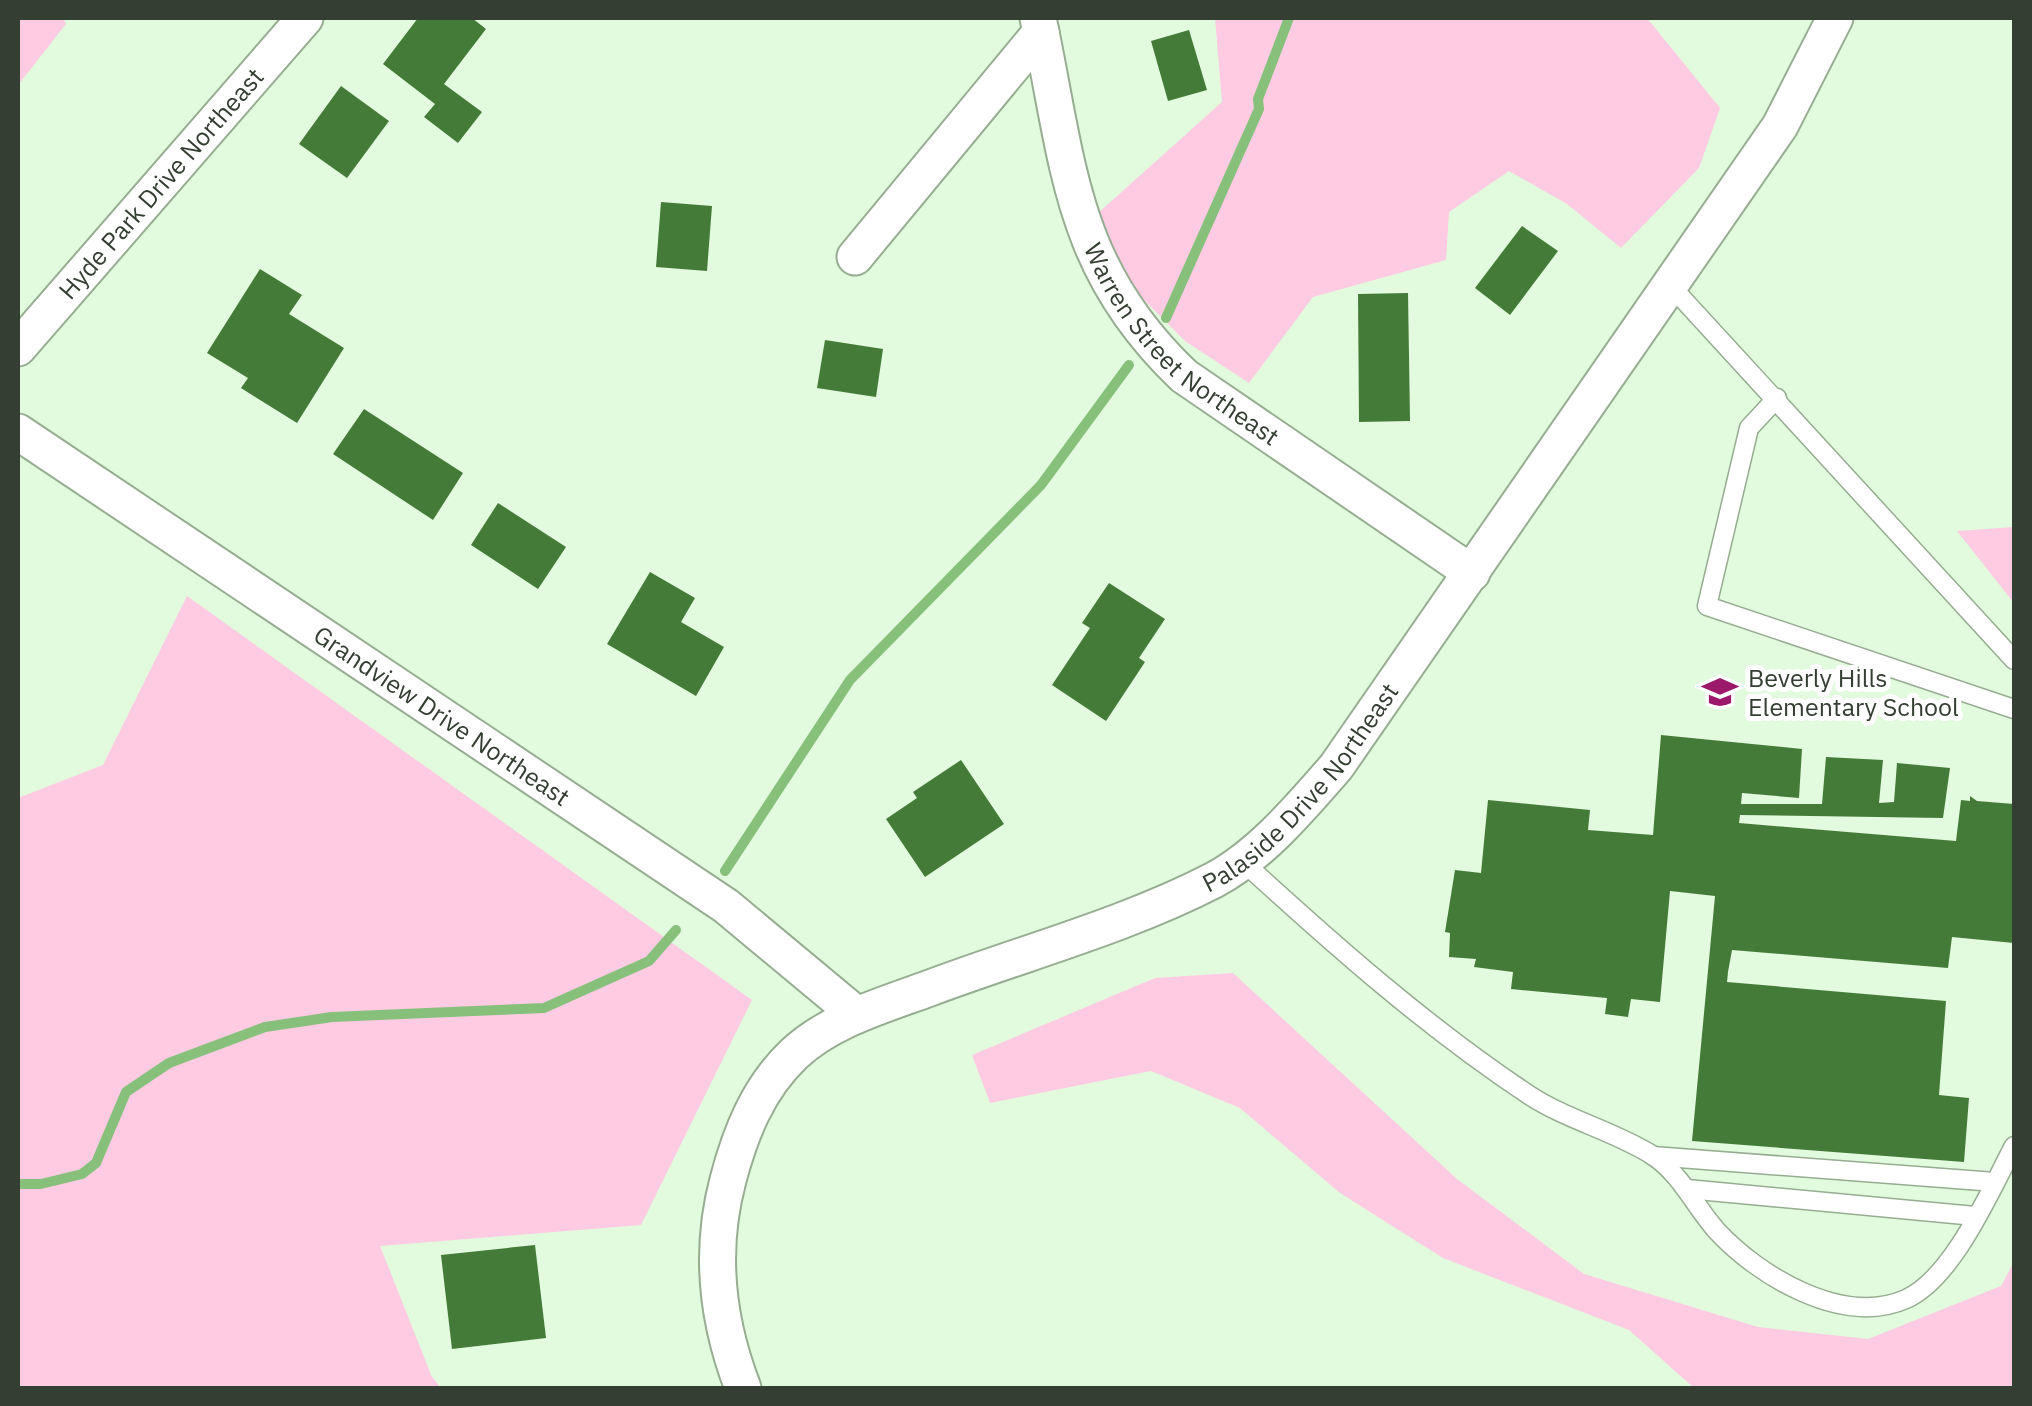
<svg xmlns="http://www.w3.org/2000/svg" width="2032" height="1406" viewBox="0 0 2032 1406" font-family="'IBM Plex Sans',sans-serif">
	<style>
		.green { fill: #fecbe3 }
		.lines { fill: none; stroke-linecap: round; stroke-linejoin: round }
		.stream { stroke: #86c07a; stroke-width: 10 }
		.building { fill: #457b39 }
		.lane-casing { stroke: #96ad92; stroke-width: 21 }
		.street-casing { stroke: #96ad92; stroke-width: 39 }
		.lane { stroke: #fff; stroke-width: 18 }
		.street { stroke: #fff; stroke-width: 35 }
		.labels { text-anchor: middle; stroke-width: 10; stroke-linejoin: round; paint-order: stroke }
		.street-label { font-size: 25px; fill: #343e32; stroke: #fff }
		.poi-label { font-size: 25px; fill: #343e32; stroke: #fff; text-anchor: start }
	</style>
	<rect width="100%" height="100%" fill="#e2fadd"/>
	<g class="green">
		<polygon points="18,18 63,18 66,24 18,85"/>
		<polygon points="1215,18 1647,18 1720,108 1699,168 1621,248 1567,204 1509,171 1449,212 1446,260 1313,297 1249,383 1185,341 1127,283 1097,214 1222,102"/>
		<polygon points="2014,527 2014,603 1957,531"/>
		<polygon points="187,596 752,1000 641,1225 380,1246 432,1377 441,1388 18,1388 18,798 103,765"/>
		<polygon points="1233,973 1457,1179 1584,1274 1758,1327 1868,1339 2001,1286 2014,1262 2014,1388 1694,1388 1629,1330 1443,1258 1340,1193 1240,1108 1151,1071 990,1103 972,1055 1155,978"/>
	</g>
	<g class="lines">
		<g class="stream">
			<polyline points="1166,318 1259,109 1258,99 1289,18"/>
			<polyline points="725,871 850,680 1041,485 1129,365"/>
			<polyline points="18,1184 41,1184 82,1174 96,1163 126,1092 169,1063 265,1027 332,1017 544,1008 649,961 676,930"/>
		</g>
	</g>
	<g class="building">
		<polygon points="418,18 472,18 486,29 444,84 482,112 458,143 424,117 435,104 383,64"/>
		<polygon points="1189,30 1207,90 1168,101 1151,41"/>
		<polygon points="341,86 389,121 347,178 299,144"/>
		<polygon points="661,202 712,206 707,271 656,267"/>
		<polygon points="1522,226 1558,251 1510,315 1475,288"/>
		<polygon points="260,269 302,295 289,314 344,348 297,423 241,388 248,378 207,353"/>
		<polygon points="1408,293 1410,421 1359,422 1358,294"/>
		<polygon points="825,340 883,349 876,397 817,388"/>
		<polygon points="364,409 463,473 433,520 333,454"/>
		<polygon points="498,503 566,547 538,589 471,545"/>
		<polygon points="650,572 695,598 681,622 724,647 696,696 607,644"/>
		<polygon points="1109,583 1165,619 1139,658 1145,662 1106,721 1052,685 1090,628 1082,623"/>
		<polygon points="1661,735 1802,749 1799,798 1742,793 1741,804 1822,804 1826,757 1883,760 1879,803 1894,802 1897,763 1950,768 1943,818 1740,815 1739,823 1956,841 1961,800 1970,801 1970,796 1977,801 2014,804 2014,943 1952,937 1948,968 1732,950 1728,972 1727,982 1946,1001 1939,1095 1969,1098 1964,1162 1692,1141 1715,896 1670,891 1660,1002 1631,999 1628,1017 1605,1014 1607,998 1511,989 1513,972 1474,967 1476,959 1449,957 1450,933 1445,932 1455,870 1481,873 1488,800 1590,810 1588,830 1653,835"/>
		<polygon points="961,760 1004,824 925,877 886,819 917,798 913,792"/>
		<polygon points="535,1245 546,1338 452,1349 441,1255"/>
	</g>
	<g class="lines">
		<defs>
			<g id="lane">
				<polyline points="1670,285 2014,660"/>
				<polyline points="1777,398 1749,428 1707,606 2014,709"/>
				<path d="M 1241,860 C 1333,944 1425,1026 1529,1095 C 1567,1120 1614,1131 1652,1155 C 1681,1174 1694,1205 1716,1230 C 1758,1276 1843,1327 1906,1299 C 1953,1278 1990,1191 2014,1146"/>
				<polyline points="1653,1156 1995,1182"/>
				<polyline points="1687,1189 1975,1216"/>
			</g>
			<g id="street">
				<path id="s1" d="M 1038,18 C 1069,163 1069,267 1184,376 L 1472,573"/>
				<polyline points="855,257 1041,32"/>
				<path id="s2" d="M 18,348 L 305,18"/>
				<path id="s3" d="M 18,432 L 726,906 L 857,1015"/>
				<path id="s4" d="M 743,1388 C 717,1321 709,1251 728,1180 C 740,1134 758,1088 794,1054 C 830,1020 884,1005 930,988 C 1023,953 1125,926 1214,880 C 1261,855 1301,807 1336,767 L 1780,126 L 1835,18"/>
			</g>
		</defs>
		<use href="#lane" class="lane-casing"/>
		<use href="#street" class="street-casing"/>
		<use href="#lane" class="lane"/>
		<use href="#street" class="street"/>
	</g>
	<defs>
		<symbol id="school-bare" viewBox="-9 -9 18 18"><path d="M0-5L7-2L0 1L-7-2ZM-4 1L0 2.5L4 1V4Q0 6-4 4Z" fill="#9b186b" stroke="#fff" stroke-width="2.5" paint-order="stroke"/></symbol>
	</defs>
	<g fill-rule="evenodd">
		<use href="#school-bare" x="1695" y="667" width="50" height="50"/>
	</g>
	<g class="labels">
		<g class="street-label">
			<text dy="9" stroke="none"><textPath href="#s2" startOffset="218">Hyde Park Drive Northeast</textPath></text>
			<text dy="9" stroke="none"><textPath href="#s1" startOffset="370">Warren Street Northeast</textPath></text>
			<text dy="9" stroke="none"><textPath href="#s3" startOffset="510">Grandview Drive Northeast</textPath></text>
			<text dy="9" stroke="none"><textPath href="#s4" startOffset="940">Palaside Drive Northeast</textPath></text>
		</g>
		<g class="poi-label">
			<text x="1748" y="687">Beverly Hills<tspan x="1748" dy="29">Elementary School</tspan></text>
		</g>
	</g>
	<rect width="2032" height="1406" fill="none" stroke="#343e32" stroke-width="40"/>
</svg>
